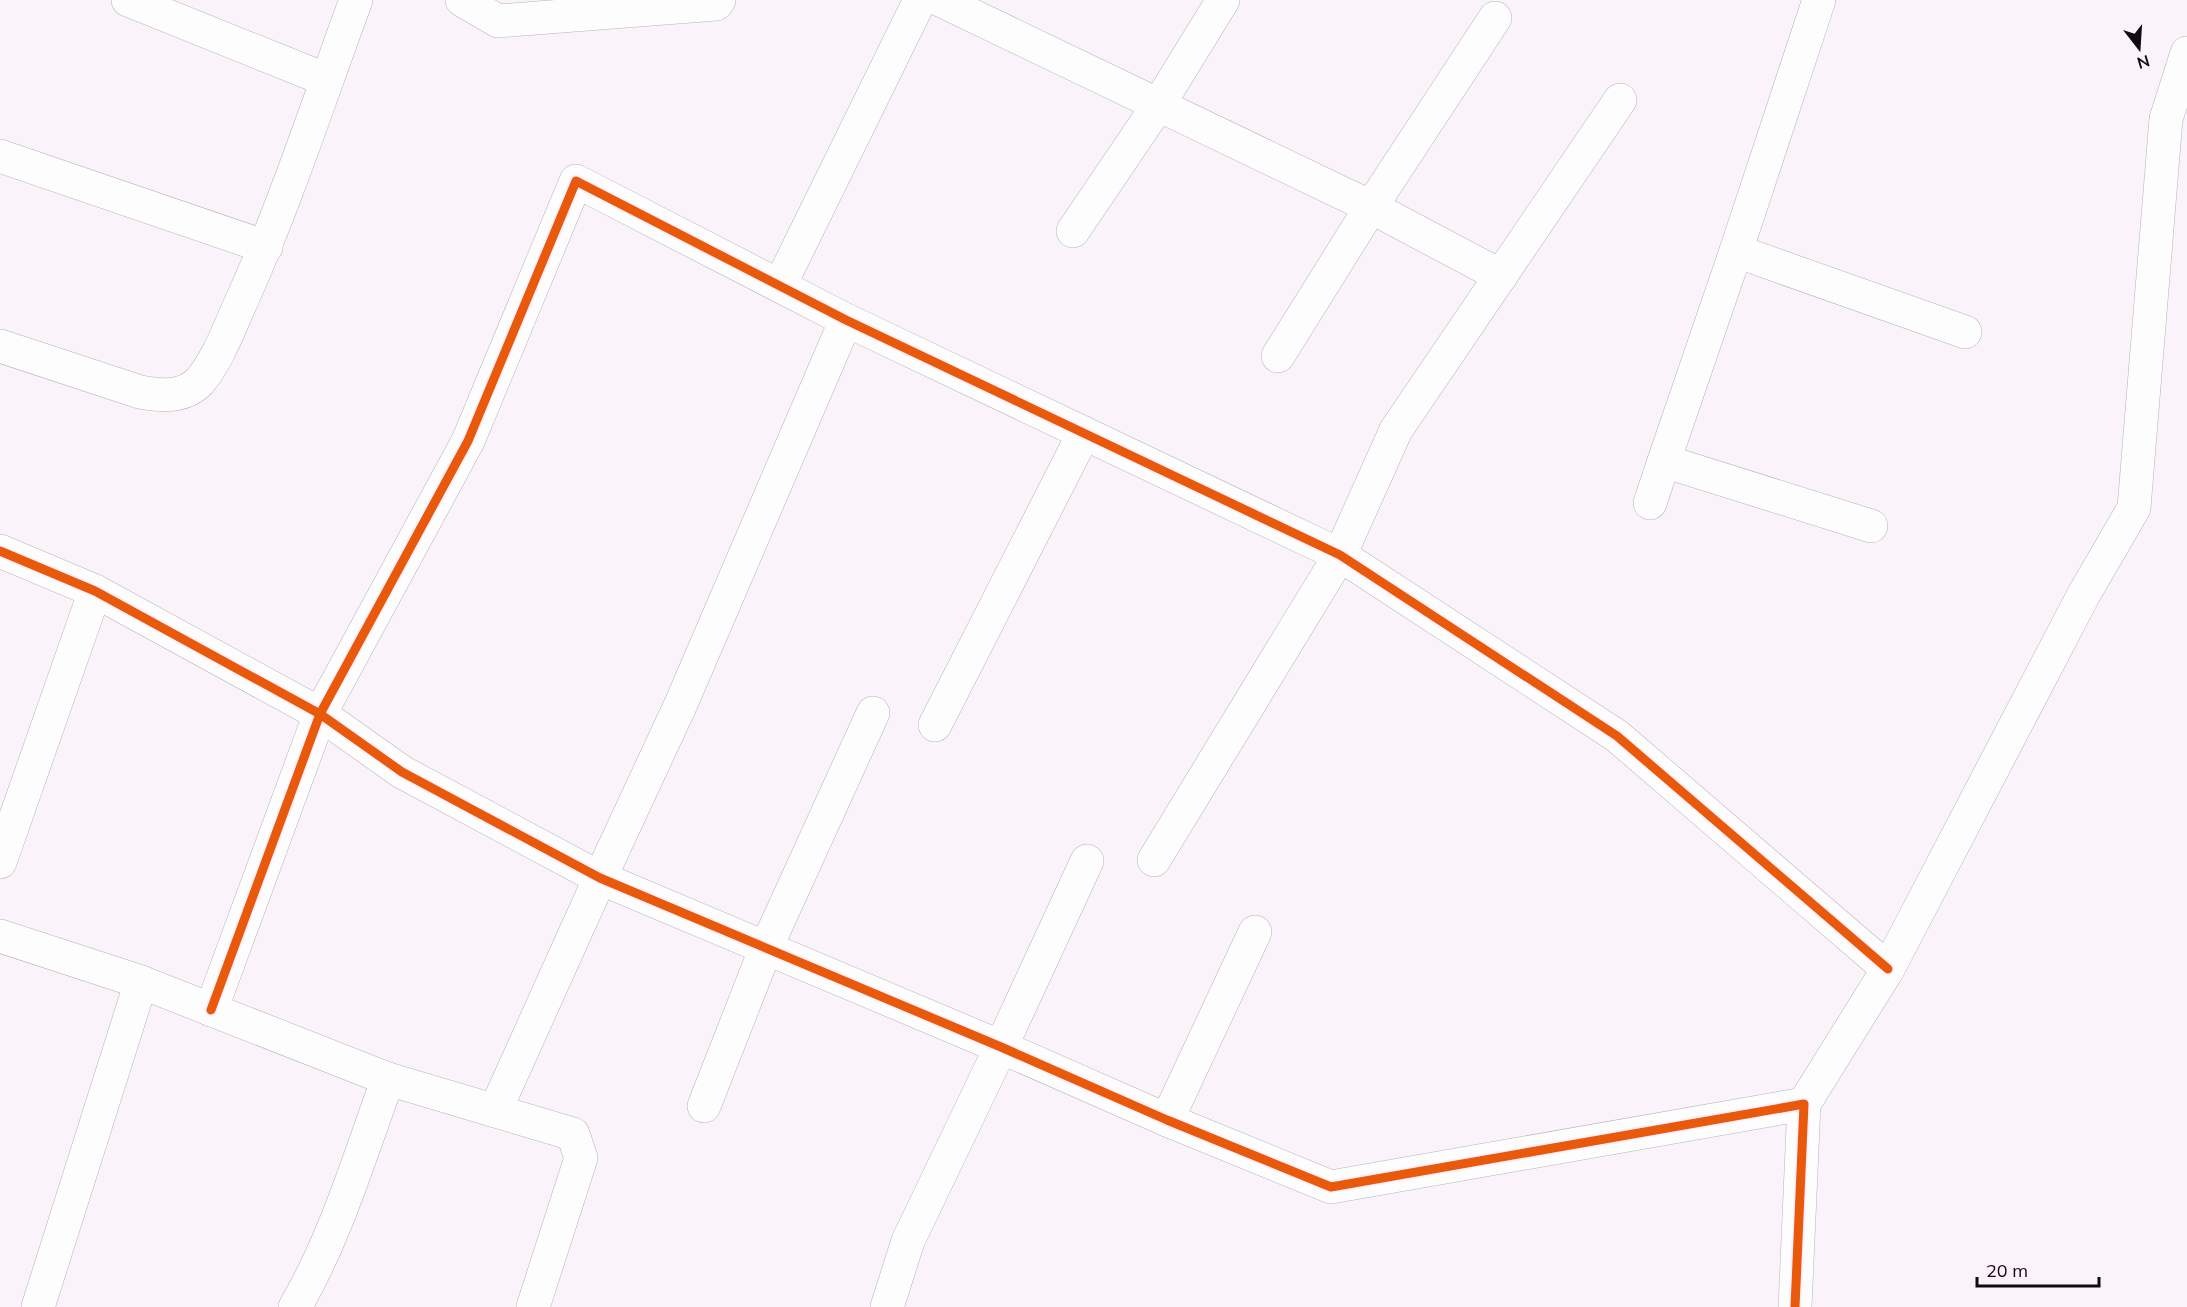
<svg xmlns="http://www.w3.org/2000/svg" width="2187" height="1307" viewBox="0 0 2187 1307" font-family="Mulish,sans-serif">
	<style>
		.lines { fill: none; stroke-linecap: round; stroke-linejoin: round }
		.minor-casing { stroke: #b8b2b7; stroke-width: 34 }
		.minor { stroke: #fefdfe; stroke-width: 33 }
		.cycleway-casing { stroke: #fdf1fc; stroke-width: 13 }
		.cycleway { stroke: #e8590c; stroke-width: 9 }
	</style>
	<rect width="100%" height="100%" fill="#faf4fa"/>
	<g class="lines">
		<defs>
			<g id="minor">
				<polyline points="128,0 327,80"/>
				<polyline points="462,0 498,21 716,4 719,0"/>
				<polyline points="940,0 1371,207 1501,276"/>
				<polyline points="0,156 266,247"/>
				<polyline points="1073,231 1159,104 1223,0"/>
				<polyline points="1736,251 1819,0"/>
				<polyline points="780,285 920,0"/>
				<path d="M 0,346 L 140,392 C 160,396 184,398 200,381 C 219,358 230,326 242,300 C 286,202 319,100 356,0"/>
				<polyline points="1278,356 1371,207 1495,18"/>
				<polyline points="1650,503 1664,461"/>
				<polyline points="1871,526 1664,461 1736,251 1965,332"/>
				<polyline points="0,551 95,591 320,714 402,772 600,878 1001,1047 1167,1120 1331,1187 1804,1104 1795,1307"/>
				<polyline points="935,725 1084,433"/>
				<polyline points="1154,860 1340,555 1396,430 1620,100"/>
				<polyline points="0,862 95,591"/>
				<polyline points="0,936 141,982 388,1079 573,1134 581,1158 533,1307"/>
				<polyline points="211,1010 320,714 468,441 576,181 846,320 1340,555 1617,736 1888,969"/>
				<polyline points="1804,1104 1888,969 2084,594 2134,508 2166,119 2187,53"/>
				<polyline points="704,1106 766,948 873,713"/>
				<polyline points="495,1111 600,878 680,706 846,320"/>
				<polyline points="1167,1120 1255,932"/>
				<polyline points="38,1307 141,982"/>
				<path d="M 295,1307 C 336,1237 360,1155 388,1079"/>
				<polyline points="887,1307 908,1241 1001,1047 1087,861"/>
			</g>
		</defs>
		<use href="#minor" class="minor-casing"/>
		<use href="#minor" class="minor"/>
		<defs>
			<g id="cycleway">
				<polyline points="0,551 95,591 320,714 402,772 600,878 1001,1047 1167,1120 1331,1187 1804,1104 1795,1307"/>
				<polyline points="211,1010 320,714 468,441 576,181 846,320 1340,555 1617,736 1888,969"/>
			</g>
		</defs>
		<use href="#cycleway" class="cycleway-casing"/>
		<use href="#cycleway" class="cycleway"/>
	</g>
	<g transform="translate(2139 48) rotate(163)" stroke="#fdf1fc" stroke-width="4.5" paint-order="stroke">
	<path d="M0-4.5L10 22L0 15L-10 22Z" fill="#110b11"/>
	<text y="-9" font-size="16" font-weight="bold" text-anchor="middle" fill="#110b11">N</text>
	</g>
	<path d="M1977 1277v9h122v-9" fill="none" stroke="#110b11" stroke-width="3"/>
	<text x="1986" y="1277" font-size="18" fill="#110b11" stroke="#fdf1fc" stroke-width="4.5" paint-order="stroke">20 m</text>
</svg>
